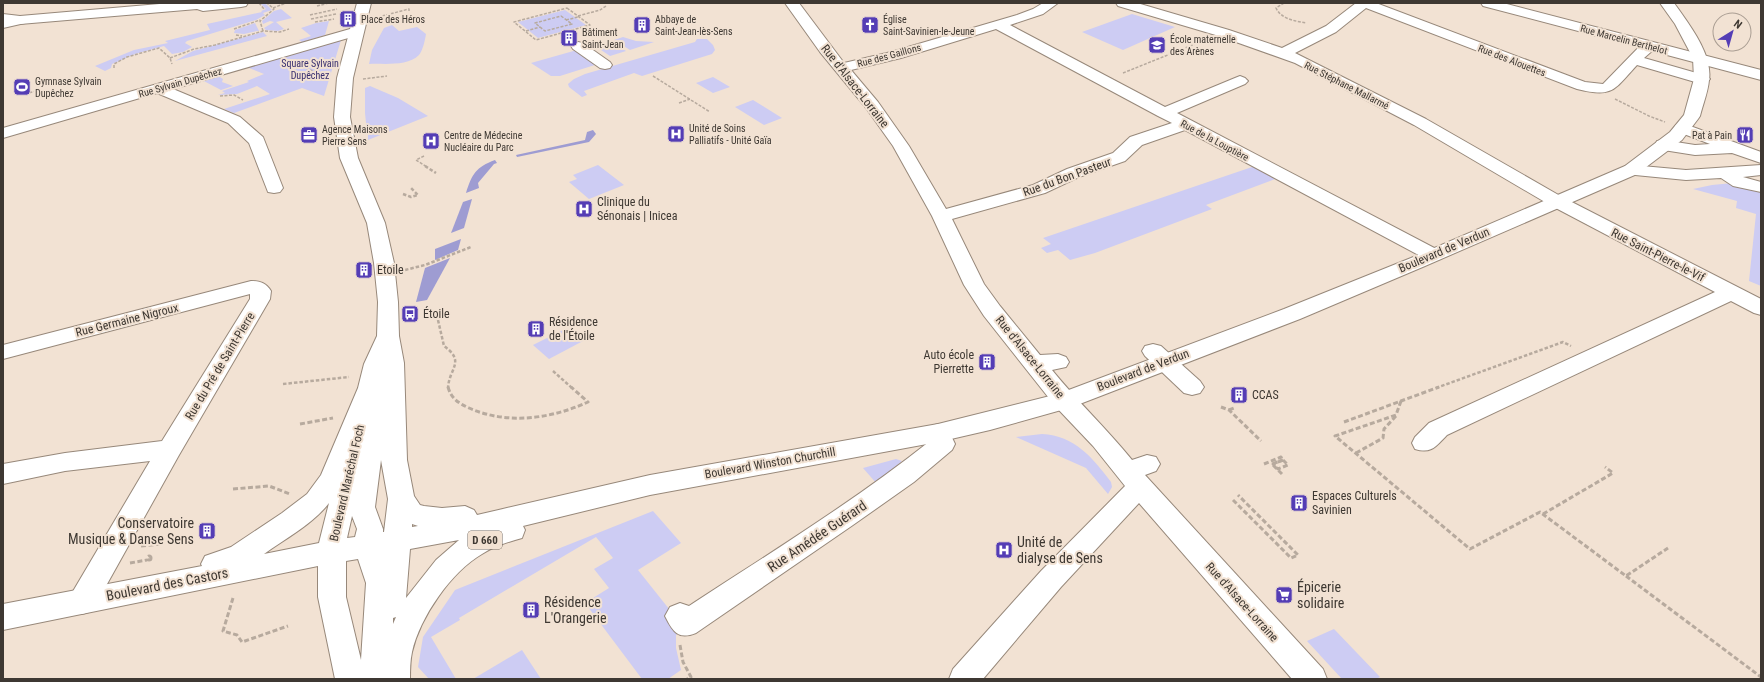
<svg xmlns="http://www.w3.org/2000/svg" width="1764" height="682" viewBox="0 0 1764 682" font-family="'Roboto Condensed',sans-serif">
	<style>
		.green { fill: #cdccf3 }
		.water { fill: #9e9cd2 }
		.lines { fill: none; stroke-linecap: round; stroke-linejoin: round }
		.minor-casing { stroke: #97887a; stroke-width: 2 }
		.major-casing { stroke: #97887a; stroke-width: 2 }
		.path-far2 { stroke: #b7aa9e; stroke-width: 1.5; stroke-dasharray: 3 1.5; stroke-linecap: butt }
		.path-far1 { stroke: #b7aa9e; stroke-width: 2.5; stroke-dasharray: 3.5 2; stroke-linecap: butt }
		.path { stroke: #b7aa9e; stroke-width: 3; stroke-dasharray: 5 2.5; stroke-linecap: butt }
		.minor { fill: #fff; fill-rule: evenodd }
		.major { fill: #fff; fill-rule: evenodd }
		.labels { text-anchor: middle; stroke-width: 4; stroke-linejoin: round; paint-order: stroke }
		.far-poi-label { font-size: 10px; fill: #3e3832; stroke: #f2e2d3; text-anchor: start }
		.far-street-label { font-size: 10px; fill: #3e3832; stroke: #f2e2d3 }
		.far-park-label { font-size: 10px; fill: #372e6f; stroke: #f2e2d3 }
		.shield { fill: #f2e2d3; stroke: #746b62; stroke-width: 1 }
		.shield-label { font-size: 11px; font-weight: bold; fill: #3e3832 }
		.street-label { font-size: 12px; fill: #3e3832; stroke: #f2e2d3 }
		.poi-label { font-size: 12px; fill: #3e3832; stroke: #f2e2d3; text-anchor: start }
		.near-poi-label { font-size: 14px; fill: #3e3832; stroke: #f2e2d3; text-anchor: start }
		.near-street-label { font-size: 14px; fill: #3e3832; stroke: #f2e2d3 }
	</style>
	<rect width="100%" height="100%" fill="#f2e2d3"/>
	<g class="green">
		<polygon points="260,3 265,3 272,10 263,13 265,15 256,20 187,41 185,43 192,47 183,52 172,54 164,46 135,54 112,64 111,68 105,71 95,66 134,50 168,43 165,41 210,30 207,24 262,12 261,11 266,9"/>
		<polygon points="281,9 292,18 276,22 284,29 278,31 266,30 264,28 274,22 270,21 263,24 262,21 274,11"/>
		<polygon points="565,10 586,25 538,38 518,22"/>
		<polygon points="1132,14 1175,27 1123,50 1082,32"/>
		<polygon points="329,21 325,35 302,42 299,40 311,36 301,28 316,23"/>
		<polygon points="255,23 259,31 257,31 244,34 234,33 235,30"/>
		<path d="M 392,25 L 399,31 L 417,27 L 426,34 C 425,40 423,50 419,55 C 407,67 383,63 369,64 L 372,50 L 384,28 Z"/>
		<polygon points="263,32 267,36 175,61 193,51"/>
		<polygon points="623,37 636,41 654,42 630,50 614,40"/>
		<polygon points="697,39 707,39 713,45 715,50 712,54 642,76 634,73 584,91 587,95 582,97 569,87 568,84 574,79 585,74 695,42"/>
		<polygon points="341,40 324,96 302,88 234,113 224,109 270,94 257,86 237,94 218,95 225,93 222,91 249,82 247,81 264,74 244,66"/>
		<polygon points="611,41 626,51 610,56 595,46"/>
		<polygon points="577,50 598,64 560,76 551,76 531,63"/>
		<polygon points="215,74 223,79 222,82 233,86 221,90 200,79"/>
		<polygon points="713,77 730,87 713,93 696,83"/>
		<polygon points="370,86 398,98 428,116 368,140 368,135 370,134 367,133 365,113 365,88"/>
		<polygon points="753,100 782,118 764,125 735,107"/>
		<polygon points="598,165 624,185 589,199 569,182 577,179 573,175"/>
		<polygon points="1255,166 1275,179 1206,205 1212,209 1095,253 1070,260 1058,250 1047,253 1041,248 1051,244 1043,238"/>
		<polygon points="1733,183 1761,190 1761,286 1749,281 1756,214 1736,208 1737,201 1693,189 1712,185"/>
		<polygon points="567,328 583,341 549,359 533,345"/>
		<path d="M 1042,434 C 1075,436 1092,457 1111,482 L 1112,487 L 1108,494 L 1086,468 L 1016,437 Z"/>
		<polygon points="896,459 902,461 877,484 863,468"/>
		<polygon points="653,511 681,543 638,570 685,629 676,635 676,648 681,670 668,679 642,679 585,603 609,588 594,569 613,558 596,537 459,618 460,620 431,637 456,679 429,679 418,667 423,637 455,590"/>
		<polygon points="1334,629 1380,677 1376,679 1342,679 1307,641"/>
		<polygon points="522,650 541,679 473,679"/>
	</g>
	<g class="water">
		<polygon points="593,130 596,134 589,142 517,157 516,155 585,140 587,132"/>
		<path d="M 495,160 L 497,163 L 494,164 L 478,183 L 479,188 L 466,193 C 472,174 476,167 495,160 Z"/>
		<polygon points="472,199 464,228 451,233 463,202"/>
		<polygon points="461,239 458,250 435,260 435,249"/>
		<polygon points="450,258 427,300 416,302 425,268"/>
	</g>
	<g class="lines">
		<defs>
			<g id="minor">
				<path d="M 785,3 L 799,3 L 844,63 L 891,52 L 1017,15 L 1033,9 L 1043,3 L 1058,3 L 1043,14 L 1010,25 L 1165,107 L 1235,78 L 1240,76 L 1245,78 L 1248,81 L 1245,84 L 1177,113 L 1440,251 L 1443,255 L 1440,259 L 1433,261 L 1426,259 L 1185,130 L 1142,145 L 1125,161 L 1079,177 L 1045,193 L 952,219 L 984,284 L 1000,306 L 1040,355 L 1058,354 L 1066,357 L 1069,362 L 1066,367 L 1052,370 C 1077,401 1107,429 1132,460 L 1147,455 L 1156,457 L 1160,464 L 1156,471 L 1145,475 L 1323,669 L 1327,679 L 1292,679 L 1139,503 L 1061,587 L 983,679 L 949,679 L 953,669 L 1041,571 L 1125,486 L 1093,446 L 1056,407 L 984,316 L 964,285 L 932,216 L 893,146 L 866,108 L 820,52 ZM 996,29 L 1158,116 L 1172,123 L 1130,137 L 1113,153 L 1067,169 L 1033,185 L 946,209 L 909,146 L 878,102 L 851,70 L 901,58 Z"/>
				<path d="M 1116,3 L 1137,3 L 1229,30 L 1282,48 L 1326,26 L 1356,3 L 1376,3 L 1585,82 L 1603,84 L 1639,47 L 1483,6 L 1481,3 L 1503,3 L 1761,70 L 1761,80 L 1652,51 L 1644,58 L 1707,76 L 1710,79 L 1707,82 L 1702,84 L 1637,65 C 1614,90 1613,98 1577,89 L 1366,8 L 1336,32 L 1295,53 L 1426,119 L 1562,197 L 1761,299 L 1761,315 L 1754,313 L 1731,301 L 1447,435 C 1436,446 1432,454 1415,449 L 1412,443 L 1415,437 L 1429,423 L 1715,292 L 1550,205 L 1414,125 L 1295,63 L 1219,36 L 1118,6 Z"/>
				<polygon points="20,16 25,17 27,20 25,23 3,28 3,20"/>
				<polygon points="357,27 362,28 364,31 362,34 173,89 240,117 263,137 283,188 280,192 274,193 268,192 249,143 228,123 157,93 3,138 3,128"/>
				<polygon points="578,42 583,43 610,62 612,65 610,68 605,69 600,68 573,49 571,46 573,43"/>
				<polygon points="1682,123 1761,152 1761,163 1732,153 1695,155 1657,149 1655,145 1657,141 1663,140 1695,145 1710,144 1676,131 1674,128 1676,125"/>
				<polygon points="1631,165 1686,170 1761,165 1761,175 1743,177 1761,182 1761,192 1733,186 1721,178 1686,180 1625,174 1622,170 1625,166"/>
				<path d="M 251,281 C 260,281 266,283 271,291 L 270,299 L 179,455 L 92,611 L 82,614 L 72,611 L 68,602 L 72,593 L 150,461 L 65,471 L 3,484 L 3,464 L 65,453 L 162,441 L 250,299 L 250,294 L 3,359 L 3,345 Z"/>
				<polygon points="1153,344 1161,346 1200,381 1204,387 1200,393 1192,395 1184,393 1145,356 1142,351 1145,346"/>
				<path d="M 938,424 L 947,427 L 955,444 L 952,450 L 914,482 L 853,525 L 696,633 C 678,640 673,632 665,616 L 670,607 L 680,603 L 689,606 C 770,553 853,502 930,441 L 926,433 L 929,427 Z"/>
			</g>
			<g id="major">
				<polygon points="171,3 248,3 246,6 241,7 203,11 197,9 20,24 3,22 3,14 20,16"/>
				<path d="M 357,3 L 371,3 L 353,78 L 350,117 L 358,158 L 385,223 L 394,263 L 398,302 L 399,336 L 404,363 L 407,460 L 414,496 L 420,505 L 424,506 L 442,508 L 465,506 L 474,510 L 477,515 L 650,475 L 938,424 L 1058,394 L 1284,309 L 1411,258 L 1625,166 L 1670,132 L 1684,115 L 1694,79 L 1693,58 L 1675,24 L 1660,3 L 1674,3 C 1688,23 1713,54 1709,80 C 1708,92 1703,104 1700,116 L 1698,119 L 1682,140 L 1637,174 L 1425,266 L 1300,319 L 1072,407 L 990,430 L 938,442 L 650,495 L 523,526 L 525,530 L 522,538 C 508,542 494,546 482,554 C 451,572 420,617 412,652 C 410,661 410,670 410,679 L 335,679 L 318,597 L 318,566 L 3,630 L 3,604 L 202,566 L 201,564 L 205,556 L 231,547 L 282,513 L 307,494 L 321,475 L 358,388 L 364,364 L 377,336 L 378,302 L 374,263 L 367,223 L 340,158 L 334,117 L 337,78 ZM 381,460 L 388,499 L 384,532 L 383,532 L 383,529 L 375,507 ZM 329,503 L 319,543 L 264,554 C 285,539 314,523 329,503 ZM 352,516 L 357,529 L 355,537 L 347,538 ZM 412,524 L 418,526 L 412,527 ZM 459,540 L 436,560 L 406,598 L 410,549 ZM 358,559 L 366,583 L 361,660 L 346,597 L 346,561 ZM 396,617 L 393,624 L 393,618 Z"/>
			</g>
		</defs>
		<use href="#minor" class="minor-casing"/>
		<use href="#major" class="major-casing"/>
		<g class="path-far2">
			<polyline points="259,3 264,9"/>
			<path d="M 1284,3 L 1276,8 C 1281,19 1295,21 1306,23"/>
			<polyline points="317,6 329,3"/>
			<polyline points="273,8 286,3"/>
			<polygon points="567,8 590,25 536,40 514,22"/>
			<polyline points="310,15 337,9"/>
			<polyline points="382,16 409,9 409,11"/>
			<polygon points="561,16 572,24 545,31 535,23"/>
			<polyline points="578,16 600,10 606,6"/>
			<polyline points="311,19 336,14"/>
			<polyline points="566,20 578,17"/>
			<polyline points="315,22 334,19"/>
			<polyline points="234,29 260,20"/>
			<polyline points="263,31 260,21 274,9 267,3"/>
			<polyline points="526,31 540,27"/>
			<polyline points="236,35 242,36"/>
			<polyline points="170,58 194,49 215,45 263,31 280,32 289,29"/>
			<polyline points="297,65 319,73 329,73"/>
			<polyline points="114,68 114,64 127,57 159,48 170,58 172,64"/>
			<polyline points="1123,73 1200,42"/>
			<polyline points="653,76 710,112"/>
			<polyline points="363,79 387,76"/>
			<polyline points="25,94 36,91"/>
			<polyline points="220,96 234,95 243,100"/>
			<polyline points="1615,99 1649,116 1665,122"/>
			<polyline points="679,103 690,99"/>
			<polyline points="424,156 416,160 427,167"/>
		</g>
		<g class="path-far1">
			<polyline points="425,166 436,173"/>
			<polyline points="403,194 411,197 418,195 411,188"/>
			<polyline points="405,270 425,265 471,247"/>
			<path d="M 438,320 L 444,346 C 466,362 449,368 448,388"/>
			<polyline points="553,371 572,388"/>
			<polyline points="283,384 349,377"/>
			<polyline points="1436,388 1563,342 1571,346"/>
		</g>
		<g class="path">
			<path d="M 448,387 C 451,398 458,403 469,408 C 507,425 551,419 588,402 L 571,387"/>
			<polyline points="1401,401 1396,415 1335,436 1470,549 1540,512 1626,576 1668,548"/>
			<polyline points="1221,407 1229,410 1261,441"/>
			<polyline points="1229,410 1234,408"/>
			<polyline points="1344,422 1439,387"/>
			<polyline points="300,424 333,418"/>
			<polyline points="1356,453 1383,438 1384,429 1396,416"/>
			<polygon points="1283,460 1288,465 1278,469 1273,464"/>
			<polyline points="1264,464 1281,457 1283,460"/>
			<polyline points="1282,474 1272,464 1283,460"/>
			<polyline points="233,489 269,486 290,494"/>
			<polyline points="1233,500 1291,558 1298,555 1238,495"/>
			<polyline points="1543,514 1613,473 1605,467"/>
			<polyline points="141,546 160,544"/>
			<circle cx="149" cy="558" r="2"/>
			<polyline points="130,563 147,560"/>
			<polyline points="1626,576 1761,677"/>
			<polyline points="233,598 223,631 237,635 242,642 288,626"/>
			<polyline points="680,645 683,662 691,677 687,679"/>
		</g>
		<use href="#minor" class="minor"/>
		<use href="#major" class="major"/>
	</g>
	<defs>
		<symbol id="building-square" viewBox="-11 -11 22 22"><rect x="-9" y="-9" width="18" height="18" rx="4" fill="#543db5" stroke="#f2e2d3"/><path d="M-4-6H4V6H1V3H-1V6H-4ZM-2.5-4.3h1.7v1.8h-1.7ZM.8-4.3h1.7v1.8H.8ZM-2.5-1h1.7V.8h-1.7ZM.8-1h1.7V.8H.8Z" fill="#fff"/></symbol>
		<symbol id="church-square" viewBox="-11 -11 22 22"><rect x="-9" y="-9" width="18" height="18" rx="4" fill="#543db5" stroke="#f2e2d3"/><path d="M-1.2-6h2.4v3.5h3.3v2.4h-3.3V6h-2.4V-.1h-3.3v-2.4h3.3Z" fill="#fff"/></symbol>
		<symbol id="school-square" viewBox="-11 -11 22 22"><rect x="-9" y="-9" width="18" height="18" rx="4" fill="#543db5" stroke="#f2e2d3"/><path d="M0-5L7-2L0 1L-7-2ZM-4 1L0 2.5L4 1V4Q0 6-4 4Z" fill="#fff"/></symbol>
		<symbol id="stadium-square" viewBox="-11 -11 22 22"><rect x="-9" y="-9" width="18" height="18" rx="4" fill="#543db5" stroke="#f2e2d3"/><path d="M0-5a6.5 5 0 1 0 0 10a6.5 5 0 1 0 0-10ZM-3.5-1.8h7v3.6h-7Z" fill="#fff"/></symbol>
		<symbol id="hospital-square" viewBox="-11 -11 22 22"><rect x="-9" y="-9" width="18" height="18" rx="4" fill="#543db5" stroke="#f2e2d3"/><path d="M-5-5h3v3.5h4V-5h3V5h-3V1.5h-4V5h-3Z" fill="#fff"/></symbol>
		<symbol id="office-square" viewBox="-11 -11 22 22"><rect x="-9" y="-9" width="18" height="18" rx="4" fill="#543db5" stroke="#f2e2d3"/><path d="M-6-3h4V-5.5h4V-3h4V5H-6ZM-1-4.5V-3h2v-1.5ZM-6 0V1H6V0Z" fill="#fff"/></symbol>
		<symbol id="restaurant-square" viewBox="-11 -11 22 22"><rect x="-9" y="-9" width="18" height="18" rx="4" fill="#543db5" stroke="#f2e2d3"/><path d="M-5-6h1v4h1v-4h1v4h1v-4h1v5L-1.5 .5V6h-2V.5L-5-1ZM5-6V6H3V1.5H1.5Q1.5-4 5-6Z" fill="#fff"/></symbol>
		<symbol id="bus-square" viewBox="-11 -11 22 22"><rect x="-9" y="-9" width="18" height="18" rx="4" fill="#543db5" stroke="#f2e2d3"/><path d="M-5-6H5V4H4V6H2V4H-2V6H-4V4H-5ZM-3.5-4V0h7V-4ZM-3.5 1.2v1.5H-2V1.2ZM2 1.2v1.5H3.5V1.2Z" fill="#fff"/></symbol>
		<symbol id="supermarket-square" viewBox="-11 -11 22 22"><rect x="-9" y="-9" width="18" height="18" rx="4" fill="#543db5" stroke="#f2e2d3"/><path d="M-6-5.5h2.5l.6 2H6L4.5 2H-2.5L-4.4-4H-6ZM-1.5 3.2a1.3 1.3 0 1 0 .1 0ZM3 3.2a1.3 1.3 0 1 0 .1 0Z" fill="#fff"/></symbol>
	</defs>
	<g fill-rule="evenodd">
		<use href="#building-square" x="338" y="9" width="20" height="20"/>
		<use href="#building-square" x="632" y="15" width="20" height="20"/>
		<use href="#church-square" x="860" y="15" width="20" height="20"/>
		<use href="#building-square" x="559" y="28" width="20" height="20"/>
		<use href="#school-square" x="1147" y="35" width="20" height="20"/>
		<use href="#stadium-square" x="12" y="77" width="20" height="20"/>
		<use href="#hospital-square" x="666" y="124" width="20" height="20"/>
		<use href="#office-square" x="299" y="125" width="20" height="20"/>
		<use href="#restaurant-square" x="1735" y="125" width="20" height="20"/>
		<use href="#hospital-square" x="421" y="131" width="20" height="20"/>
		<use href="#hospital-square" x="574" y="199" width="20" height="20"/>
		<use href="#building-square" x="354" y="260" width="20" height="20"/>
		<use href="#bus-square" x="400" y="304" width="20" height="20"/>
		<use href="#building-square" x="526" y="319" width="20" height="20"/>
		<use href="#building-square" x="977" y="352" width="20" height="20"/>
		<use href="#building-square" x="1229" y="385" width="20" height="20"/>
		<use href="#building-square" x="1289" y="493" width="20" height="20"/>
		<use href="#building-square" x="197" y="521" width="20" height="20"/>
		<use href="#hospital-square" x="994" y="540" width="20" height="20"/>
		<use href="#supermarket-square" x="1274" y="585" width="20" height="20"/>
		<use href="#building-square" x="521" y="600" width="20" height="20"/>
	</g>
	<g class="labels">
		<g class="far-poi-label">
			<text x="361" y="23">Place des Héros</text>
			<text x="655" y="23">Abbaye de<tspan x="655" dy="12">Saint-Jean-lès-Sens</tspan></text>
			<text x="883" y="23">Église<tspan x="883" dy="12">Saint-Savinien-le-Jeune</tspan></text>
			<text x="582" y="36">Bâtiment<tspan x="582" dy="12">Saint-Jean</tspan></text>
			<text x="1170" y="43">École maternelle<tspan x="1170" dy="12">des Arènes</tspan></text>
			<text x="35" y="85">Gymnase Sylvain<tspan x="35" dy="12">Dupêchez</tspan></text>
			<text x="689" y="132">Unité de Soins<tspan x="689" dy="12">Palliatifs - Unité Gaïa</tspan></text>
			<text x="322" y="133">Agence Maisons<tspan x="322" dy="12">Pierre Sens</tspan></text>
			<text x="444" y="139">Centre de Médecine<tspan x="444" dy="12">Nucléaire du Parc</tspan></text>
			<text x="1732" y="139" text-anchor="end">Pat à Pain</text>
		</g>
		<g class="far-street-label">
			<text transform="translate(1624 39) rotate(15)" y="4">Rue Marcelin Berthelot</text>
			<text transform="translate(889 55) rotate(-15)" y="4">Rue des Gaillons</text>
			<text transform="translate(1512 60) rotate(21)" y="4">Rue des Alouettes</text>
			<text transform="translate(180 82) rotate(-16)" y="4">Rue Sylvain Dupêchez</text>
			<text transform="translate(1347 85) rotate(27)" y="4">Rue Stéphane Mallarmé</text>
			<text transform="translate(1215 140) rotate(28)" y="4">Rue de la Louptière</text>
		</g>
		<g class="far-park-label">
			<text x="310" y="67">Square Sylvain<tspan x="310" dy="12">Dupêchez</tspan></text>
		</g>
		<rect class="shield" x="468" y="531" width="34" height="18" rx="3"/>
		<g class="shield-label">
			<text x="485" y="544">D 660</text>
		</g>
		<g class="street-label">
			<text transform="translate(855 86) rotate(52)" y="4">Rue d'Alsace-Lorraine</text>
			<text transform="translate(1067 177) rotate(-20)" y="4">Rue du Bon Pasteur</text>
			<text transform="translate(1444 250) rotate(-23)" y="4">Boulevard de Verdun</text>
			<text transform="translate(1658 255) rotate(27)" y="4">Rue Saint-Pierre-le-Vif</text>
			<text transform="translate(127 320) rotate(-14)" y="4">Rue Germaine Nigroux</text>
			<text transform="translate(1030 357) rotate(51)" y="4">Rue d'Alsace-Lorraine</text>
			<text transform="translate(220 366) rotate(-59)" y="4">Rue du Pré de Saint-Pierre</text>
			<text transform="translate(1143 370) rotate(-21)" y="4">Boulevard de Verdun</text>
			<text transform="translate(770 463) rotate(-10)" y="4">Boulevard Winston Churchill</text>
			<text transform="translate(347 483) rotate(-77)" y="4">Boulevard Maréchal Foch</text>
			<text transform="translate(1242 602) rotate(48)" y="4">Rue d'Alsace-Lorraine</text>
		</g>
		<g class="poi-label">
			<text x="597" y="206">Clinique du<tspan x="597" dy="14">Sénonais | Inicea</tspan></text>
			<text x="377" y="274">Etoile</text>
			<text x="423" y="318">Étoile</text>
			<text x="549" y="326">Résidence<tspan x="549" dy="14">de l'Étoile</tspan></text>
			<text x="974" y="359" text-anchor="end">Auto école<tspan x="974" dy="14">Pierrette</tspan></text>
			<text x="1252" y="399">CCAS</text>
			<text x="1312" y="500">Espaces Culturels<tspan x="1312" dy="14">Savinien</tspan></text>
		</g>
		<g class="near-poi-label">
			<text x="194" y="528" text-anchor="end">Conservatoire<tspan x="194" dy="16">Musique &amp; Danse Sens</tspan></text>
			<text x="1017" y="547">Unité de<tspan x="1017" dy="16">dialyse de Sens</tspan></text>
			<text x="1297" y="592">Épicerie<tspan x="1297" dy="16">solidaire</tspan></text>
			<text x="544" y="607">Résidence<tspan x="544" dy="16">L'Orangerie</tspan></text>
		</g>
		<g class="near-street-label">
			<text transform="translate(817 536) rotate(-34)" y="5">Rue Amédée Guérard</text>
			<text transform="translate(167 584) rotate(-11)" y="5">Boulevard des Castors</text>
		</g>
	</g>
	<rect width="1764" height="682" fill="none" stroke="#3e3832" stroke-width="8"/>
	<g transform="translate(1732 32) rotate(37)"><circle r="19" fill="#f2e2d3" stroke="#aa9e93"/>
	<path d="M0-3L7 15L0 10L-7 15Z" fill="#543db5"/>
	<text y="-6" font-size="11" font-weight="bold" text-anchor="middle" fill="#3e3832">N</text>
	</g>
</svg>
